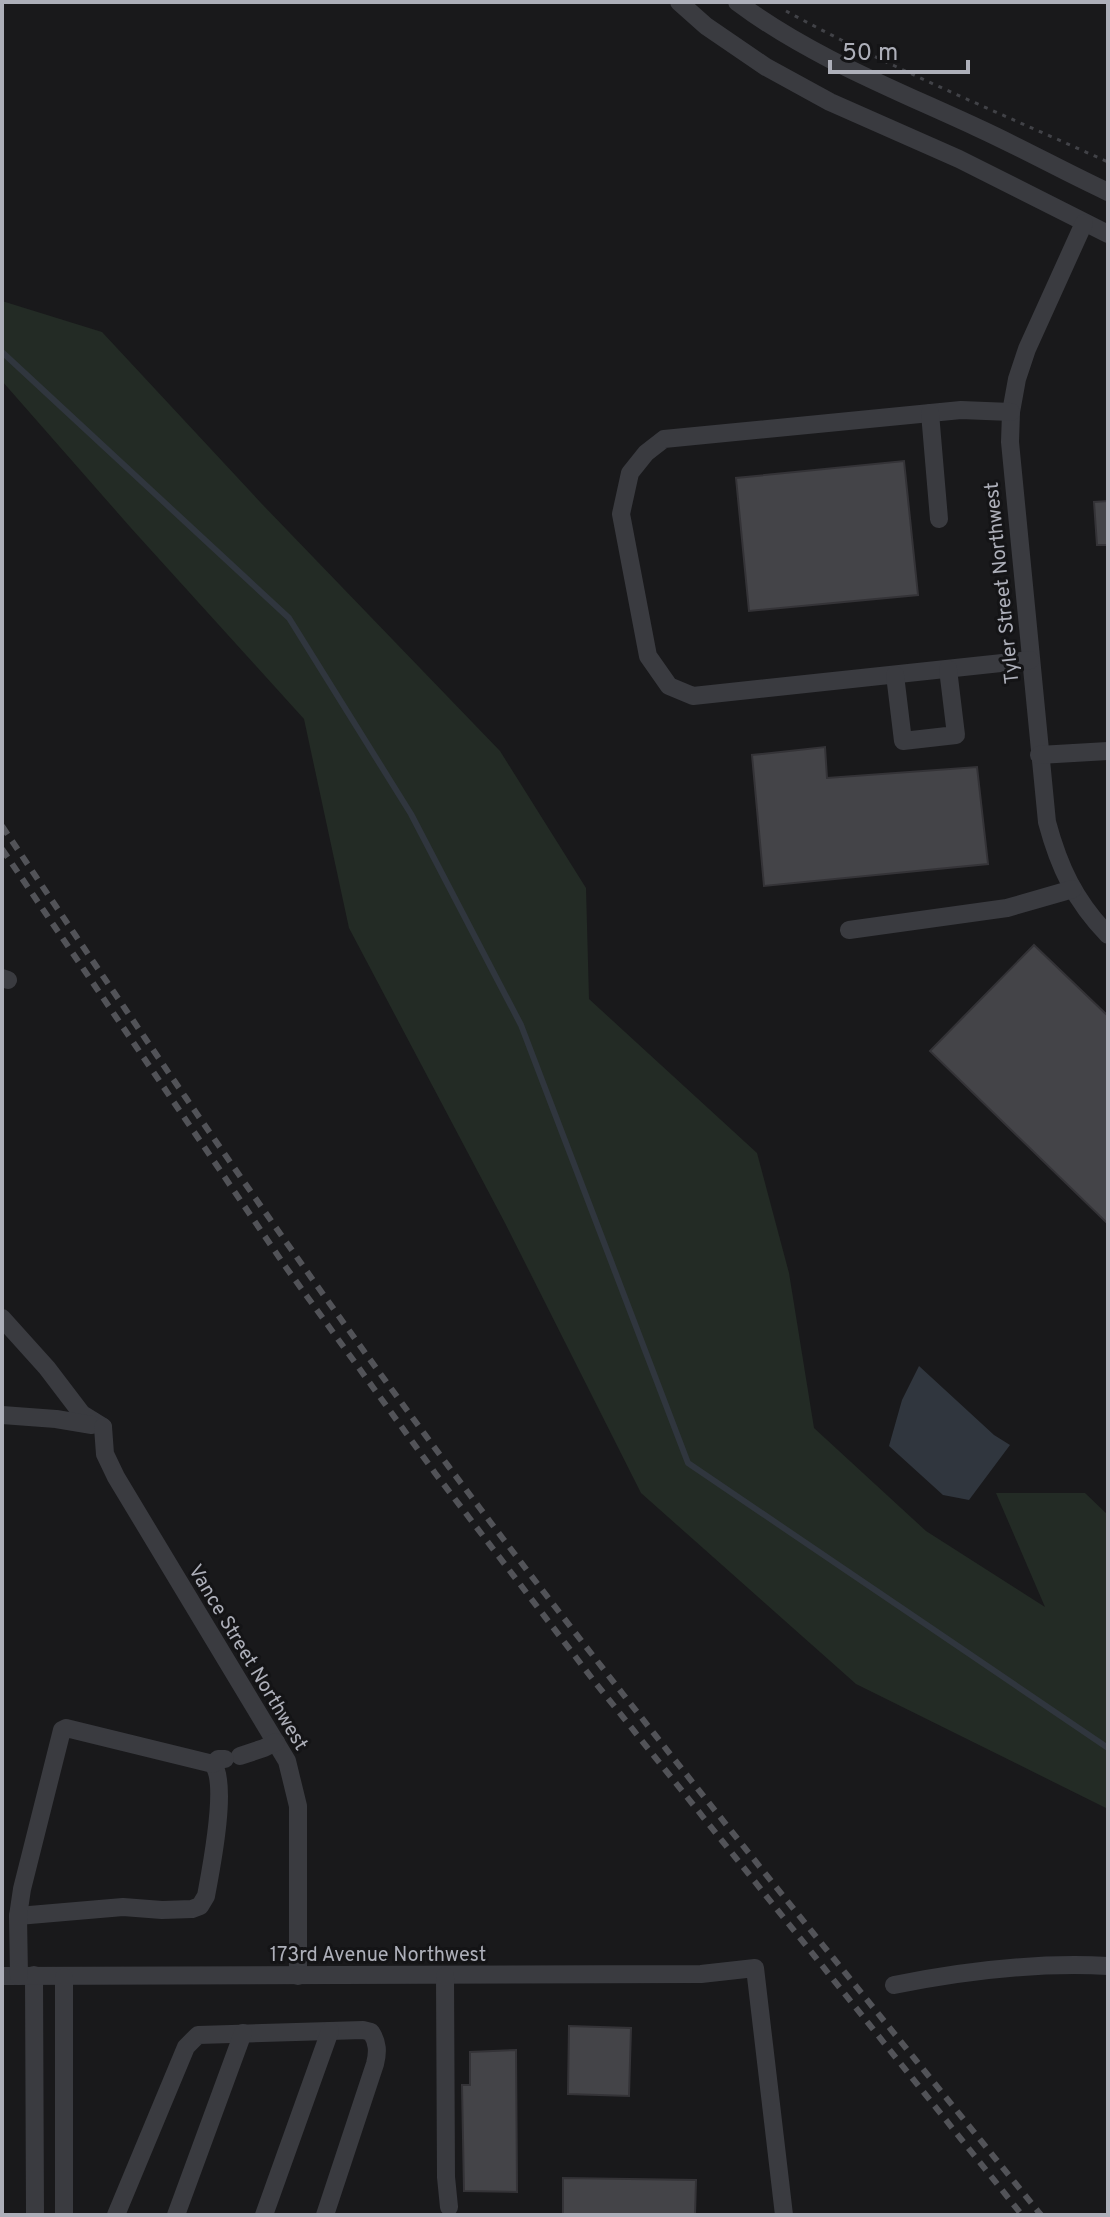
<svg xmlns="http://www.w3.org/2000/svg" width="1110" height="2217" viewBox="0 0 1110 2217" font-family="Overpass,sans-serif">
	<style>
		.green { fill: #232b25 }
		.water { fill: #30363e }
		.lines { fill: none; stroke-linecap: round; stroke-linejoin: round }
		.stream { stroke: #30363e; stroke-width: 6 }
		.building { fill: #444448; stroke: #343337; stroke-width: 2 }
		.path { stroke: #414247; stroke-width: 3; stroke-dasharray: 4 6; stroke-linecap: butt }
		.minor { stroke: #3a3b40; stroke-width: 18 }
		.rail { stroke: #525358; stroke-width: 6; stroke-dasharray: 10 8; stroke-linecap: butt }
		.labels { text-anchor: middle; stroke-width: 6; stroke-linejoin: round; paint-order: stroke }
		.street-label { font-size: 20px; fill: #adafb9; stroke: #141416 }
	</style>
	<rect width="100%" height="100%" fill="#19191b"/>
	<polygon class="green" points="2,301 102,332 261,503 500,751 586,888 589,999 757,1153 789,1273 814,1428 926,1531 1045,1607 996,1493 1085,1493 1108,1515 1108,1809 856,1684 641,1493 505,1223 349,928 304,719 131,528 2,381"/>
	<polygon class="water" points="919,1366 994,1435 1010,1445 969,1500 943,1495 889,1446 902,1400"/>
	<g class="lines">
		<polyline class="stream" points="2,352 289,618 411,814 521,1025 688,1463 1108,1748"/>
	</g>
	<g class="building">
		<polygon points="904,461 918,595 749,611 736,478"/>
		<polygon points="1108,501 1108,545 1097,545 1094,502"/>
		<polygon points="825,747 827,778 977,767 988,864 764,886 752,755"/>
		<polygon points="1034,945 1108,1016 1108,1224 930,1051"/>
		<polygon points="569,2026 631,2028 629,2096 568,2094"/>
		<polygon points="516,2050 517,2192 464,2191 462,2085 470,2085 470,2052"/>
		<polygon points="563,2178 696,2180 695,2215 563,2214"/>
	</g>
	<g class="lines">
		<path class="path" d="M 786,11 C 890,68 1000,113 1108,162"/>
		<g class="minor">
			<polyline points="679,2 706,26 766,67 830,102 959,159 1108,234"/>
			<path d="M 737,2 C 809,56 894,89 976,127 C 1020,147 1063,171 1108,192"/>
			<path d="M 1084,223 L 1027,349 L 1017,379 L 1011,412 L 1010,442 L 1047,822 C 1059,867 1075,901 1108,935"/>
			<polyline points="1011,412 961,410 664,439 646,453 630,473 621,514 648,656 669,686 693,696 1030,660"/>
			<polyline points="930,413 939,519"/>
			<polyline points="895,675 903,741 956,735 948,669"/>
			<polyline points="1039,755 1108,751"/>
			<polyline points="849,930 1007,908 1073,889"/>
			<polyline points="2,978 8,980"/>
			<polyline points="2,1318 47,1368 82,1414 103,1427"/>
			<polyline points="2,1415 56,1419 92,1425"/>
			<polyline points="103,1427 105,1454 116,1477 287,1761 298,1806 298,1976"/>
			<polyline points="240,1756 264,1748 276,1742"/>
			<path d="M 18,1916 L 123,1907 L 162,1910 L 192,1909 L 200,1906 L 206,1896 C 211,1869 228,1784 213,1764"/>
			<polyline points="34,1975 35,2215"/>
			<polyline points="2,1976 701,1974 755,1968 784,2215"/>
			<polyline points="19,1976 18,1916 22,1889 62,1730 66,1728 213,1764 218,1759 225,1759"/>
			<polyline points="445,1976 446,2177 449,2207"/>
			<path d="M 894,1985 C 964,1971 1037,1962 1108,1966"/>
			<polyline points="64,2215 64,1977"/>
			<path d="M 116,2215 L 186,2047 L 198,2035 L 363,2030 L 371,2032 C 378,2043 378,2052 375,2064 L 325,2215"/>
			<polyline points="176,2215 243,2033"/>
			<polyline points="264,2215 330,2031"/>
		</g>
		<g class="rail">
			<path d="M 2,826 C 146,1041 291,1255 446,1463 C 637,1719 840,1966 1041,2215"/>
			<polyline points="2,849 285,1266 435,1473 594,1681 1022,2215"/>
		</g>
	</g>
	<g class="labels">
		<g class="street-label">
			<text transform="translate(1001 583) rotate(-96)" y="7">Tyler Street Northwest</text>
			<text transform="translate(249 1657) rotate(59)" y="7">Vance Street Northwest</text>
			<text x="378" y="1961">173rd Avenue Northwest</text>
		</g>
	</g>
	<rect width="1110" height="2217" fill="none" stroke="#adafb9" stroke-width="8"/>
	<path d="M830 60v12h138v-12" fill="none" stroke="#adafb9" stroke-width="4"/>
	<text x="842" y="60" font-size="24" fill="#adafb9" stroke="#141416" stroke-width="6" paint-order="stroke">50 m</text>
</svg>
